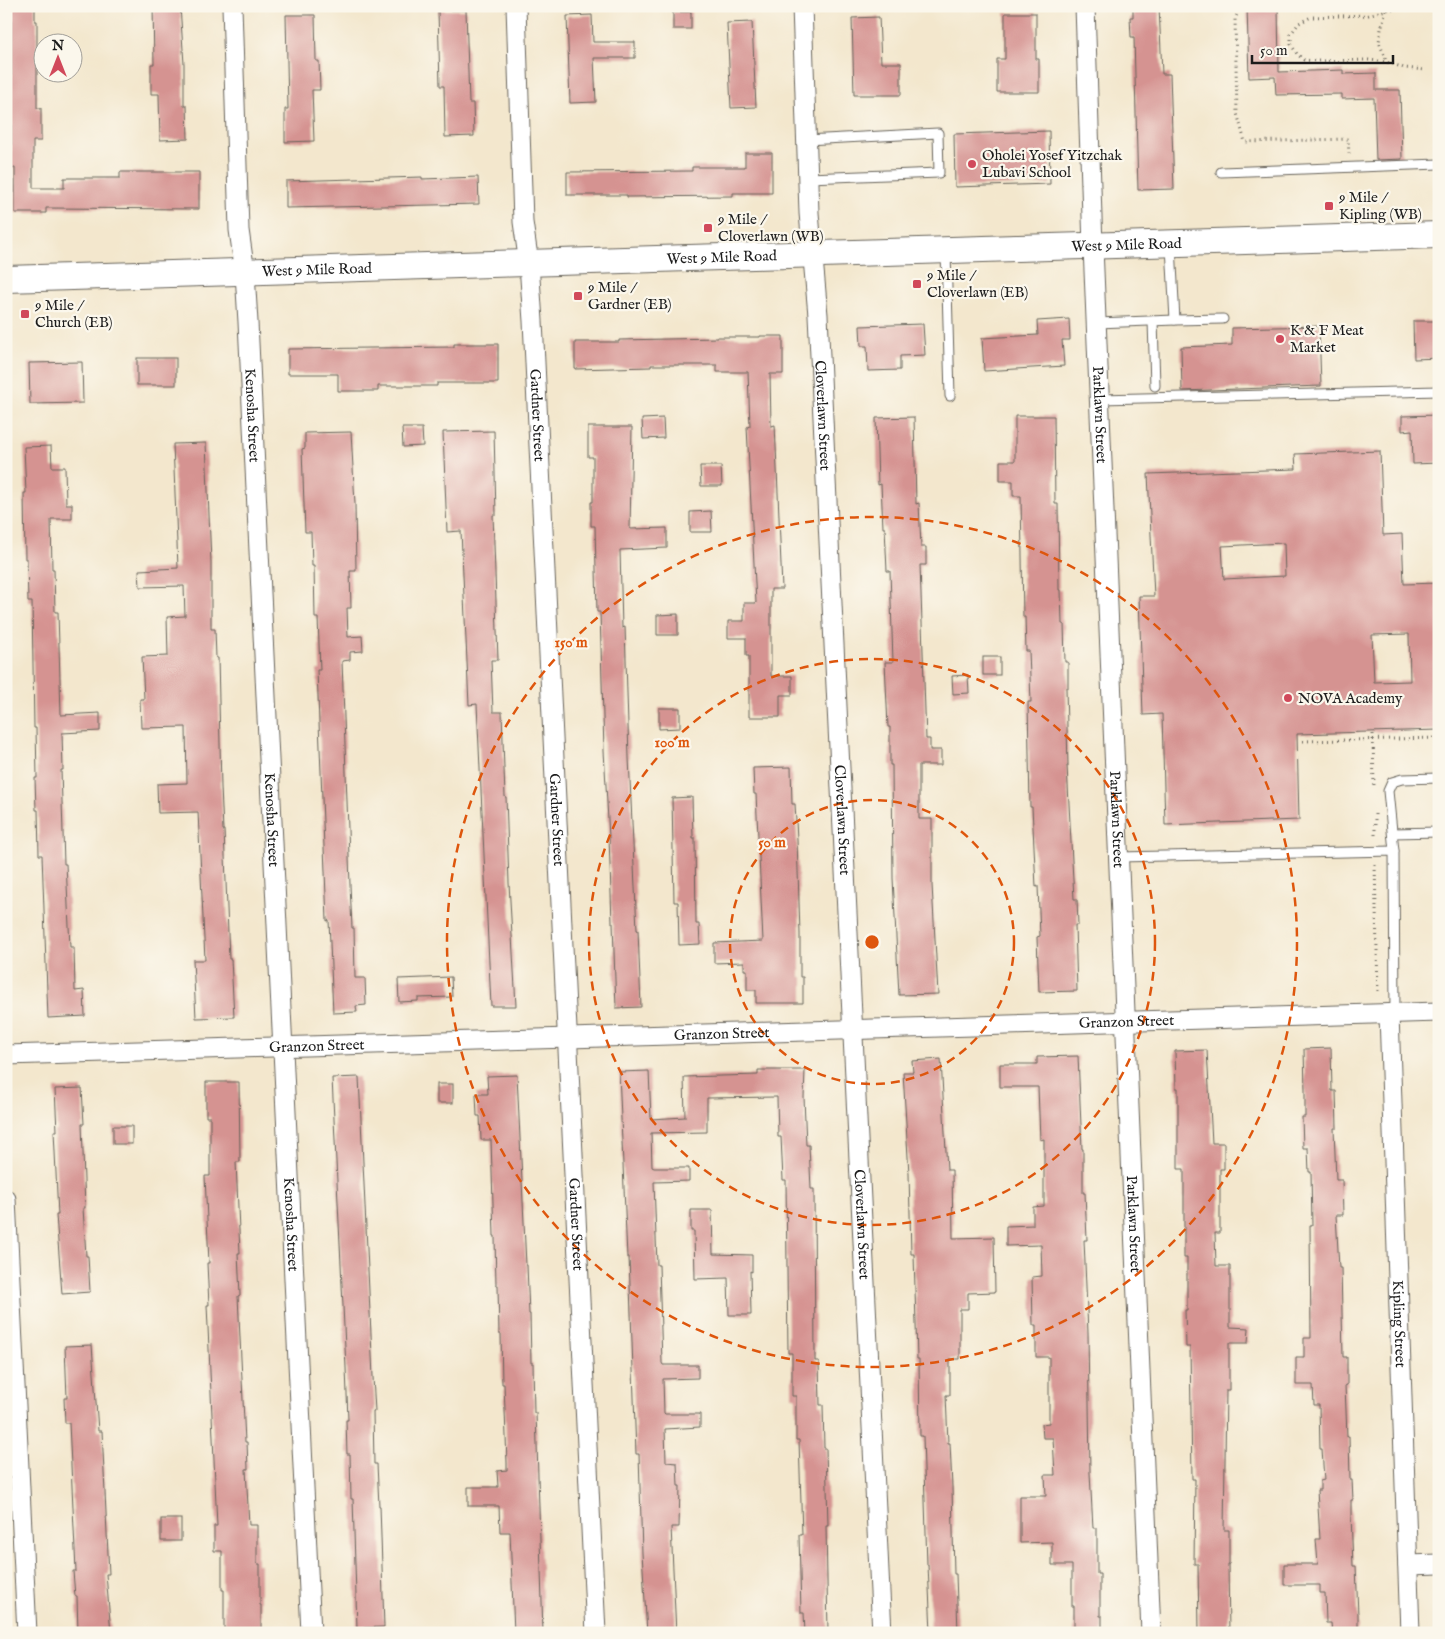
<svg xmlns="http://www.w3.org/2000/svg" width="1445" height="1639" viewBox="0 0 1445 1639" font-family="'IM FELL English',serif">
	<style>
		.building { fill: #d59391; fill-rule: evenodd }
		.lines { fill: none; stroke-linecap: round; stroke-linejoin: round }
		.lane-casing { stroke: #67635a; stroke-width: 11 }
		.street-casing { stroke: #67635a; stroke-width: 21 }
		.secondary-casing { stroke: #67635a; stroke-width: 28 }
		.path { stroke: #67635a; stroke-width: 3; stroke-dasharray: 1 4; stroke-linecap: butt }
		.lane { stroke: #fff; stroke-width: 9 }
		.street { stroke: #fff; stroke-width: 19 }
		.secondary { stroke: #fff; stroke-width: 26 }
		.ring { fill: none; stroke: #de560d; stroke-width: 2.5; stroke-dasharray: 9 6 }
		.poi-dot { fill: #d1495b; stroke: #fbf7ec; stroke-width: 2 }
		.labels { text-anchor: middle; stroke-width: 4.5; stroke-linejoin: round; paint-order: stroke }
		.poi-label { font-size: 15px; fill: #1c1c1c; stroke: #fbf7ec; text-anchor: start }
		.street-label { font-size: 15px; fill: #1c1c1c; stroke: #fbf7ec }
		.centre { fill: #de560d; stroke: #fbf7ec; stroke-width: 2.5 }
		.ring-label { font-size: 15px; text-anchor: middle; font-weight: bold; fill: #de560d; stroke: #fbf7ec; stroke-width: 4.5; stroke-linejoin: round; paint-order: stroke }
	</style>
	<rect width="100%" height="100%" fill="#fbf7ec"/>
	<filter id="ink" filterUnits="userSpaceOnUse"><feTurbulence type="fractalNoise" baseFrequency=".02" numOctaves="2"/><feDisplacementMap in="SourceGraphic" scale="10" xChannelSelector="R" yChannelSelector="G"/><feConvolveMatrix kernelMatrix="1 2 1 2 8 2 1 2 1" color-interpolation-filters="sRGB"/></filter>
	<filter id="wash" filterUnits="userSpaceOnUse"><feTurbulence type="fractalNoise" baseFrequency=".0096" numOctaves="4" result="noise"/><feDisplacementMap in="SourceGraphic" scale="20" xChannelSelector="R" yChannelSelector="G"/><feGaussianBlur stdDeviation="1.12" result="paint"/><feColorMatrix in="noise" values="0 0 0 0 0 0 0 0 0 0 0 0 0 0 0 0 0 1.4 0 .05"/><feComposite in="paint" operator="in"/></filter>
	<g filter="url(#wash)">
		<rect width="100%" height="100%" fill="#f3e7cd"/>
		<g id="blocks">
			<g class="building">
				<polygon points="11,6 35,6 35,21 37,21 37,108 41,108 41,141 33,141 33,188 64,188 64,178 120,178 120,172 199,172 199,209 46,208 46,213 15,213 15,168 11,168"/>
				<polygon points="153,6 180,6 184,64 184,106 187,106 188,139 160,140 159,94 151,94 151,64 154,64"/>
				<polygon points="1133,6 1159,6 1162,74 1170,74 1174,189 1138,190 1134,37 1131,37 1130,17 1133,17"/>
				<polygon points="1247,6 1278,6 1279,72 1343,70 1343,74 1376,73 1376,90 1400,90 1402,159 1376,160 1374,98 1342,99 1342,94 1276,95 1275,77 1249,78"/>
				<polygon points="438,10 466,10 469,103 473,103 474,136 445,137 444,86 440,86"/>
				<rect x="673" y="12" width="18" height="17"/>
				<polygon points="1005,13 1036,13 1036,59 1039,59 1039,92 997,92 997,59 1005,59"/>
				<polygon points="286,15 315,15 316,61 319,61 320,90 312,90 314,141 285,142 285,109 288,109"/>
				<polygon points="592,15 593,42 635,42 635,58 594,58 596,102 570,103 567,16"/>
				<polygon points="879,17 881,63 901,63 901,95 854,95 852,18"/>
				<polygon points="752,22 756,107 731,108 727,23"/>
				<polygon points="1049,131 1050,184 955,187 954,134"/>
				<polygon points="745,153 772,153 772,193 733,193 733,196 627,197 627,195 567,195 567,172 692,171 692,167 745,167"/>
				<polygon points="422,177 422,179 478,177 479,204 286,208 286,181"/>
				<polygon points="1069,319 1070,340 1062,340 1064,366 984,371 982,338 1038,335 1037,321"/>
				<polygon points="1413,321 1439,321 1439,358 1414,359"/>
				<polygon points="923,324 925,355 900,356 900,370 868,371 867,346 861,346 860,326"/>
				<polygon points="1319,326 1321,386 1182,391 1181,347 1232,345 1232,328"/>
				<polygon points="760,336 783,336 783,374 770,374 771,426 775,425 777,469 782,589 771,589 771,676 792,676 792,695 780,695 780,717 749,717 749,656 746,656 746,638 728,638 728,621 744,621 744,603 756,603 747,427 750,426 748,372 717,372 717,365 651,365 651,367 575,369 575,342 619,342 619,340 717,338 717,337 760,337"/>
				<polygon points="454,344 498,344 498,383 437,383 437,386 378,386 378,391 338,391 338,374 288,374 288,349 454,347"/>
				<rect x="137" y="358" width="39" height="27"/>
				<polygon points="82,362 83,403 30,404 29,363"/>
				<polygon points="1439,415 1439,463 1413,464 1412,430 1402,431 1402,416"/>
				<polygon points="1015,416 1054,416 1055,504 1058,504 1059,590 1061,590 1062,624 1064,624 1065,662 1068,662 1068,688 1066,688 1068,766 1067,766 1074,899 1077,899 1078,925 1075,925 1077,991 1039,992 1037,937 1040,936 1038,886 1036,887 1032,807 1030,807 1028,702 1031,702 1029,651 1026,651 1025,617 1023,617 1021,496 1013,496 1013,481 1000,481 1000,461 1015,461"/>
				<polygon points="914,417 916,504 919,503 921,547 926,547 926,565 920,565 926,739 930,739 930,750 941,750 941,765 919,765 919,819 932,819 932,885 938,994 899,995 893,878 892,765 890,765 890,727 888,727 885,662 893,662 890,571 887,571 885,528 883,528 881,484 878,485 876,418"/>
				<polygon points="663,418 664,438 643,439 642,419"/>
				<polygon points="588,427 632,427 630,529 667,528 667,548 620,550 622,628 625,627 629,758 637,930 638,930 641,1007 616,1008 613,923 612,923 609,837 604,751 600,612 597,612 595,526 591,526 591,502 593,502 593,457 588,457"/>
				<polygon points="402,428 422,428 423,446 403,447"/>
				<polygon points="494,431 496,515 493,515 498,660 491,660 493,712 502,712 505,797 506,797 509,883 516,1006 491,1006 477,704 469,705 461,531 447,532 443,432"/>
				<polygon points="351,432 355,504 356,571 350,571 351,608 347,608 348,637 362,636 363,651 350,652 350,660 342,661 350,885 352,928 354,928 355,978 365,978 366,1005 356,1006 357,1012 333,1013 329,920 327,921 320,748 317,670 320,670 318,618 315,618 314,566 312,566 311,532 305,532 302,449 305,448 305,433"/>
				<polygon points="206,443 211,562 211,629 215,629 216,658 218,658 221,787 223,830 224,830 229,959 231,959 234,1017 196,1018 193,960 205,960 198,812 158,813 157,784 187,783 186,727 141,728 140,699 144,699 142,657 168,656 167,617 185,616 184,586 140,587 139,570 178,568 173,444"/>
				<polygon points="51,446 52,467 65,467 66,504 72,504 72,519 51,519 52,569 54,569 55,612 58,612 61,715 100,713 100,731 62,733 63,770 61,770 64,864 66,864 70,947 74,947 75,991 84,990 85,1016 48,1018 42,855 39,855 38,810 36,810 35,778 37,778 36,728 34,728 32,602 28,602 27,559 25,559 24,493 26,493 24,447"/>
				<path d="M 1380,451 L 1383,535 L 1402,534 L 1404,584 L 1439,583 L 1439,730 L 1297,734 L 1299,820 L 1165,825 L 1162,714 L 1143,715 L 1139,596 L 1154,596 L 1148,474 L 1296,469 L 1295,454 ZM 1284,543 L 1285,576 L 1224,579 L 1222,546 ZM 1409,634 L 1410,681 L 1374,682 L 1372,635 Z"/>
				<polygon points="700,466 721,466 722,486 701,486"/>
				<polygon points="711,511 712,532 690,532 690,512"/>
				<polygon points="678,614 678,635 657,635 657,615"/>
				<rect x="983" y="657" width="17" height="18"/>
				<polygon points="968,675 969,693 953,694 952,676"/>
				<polygon points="659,708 680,708 680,728 659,729"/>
				<polygon points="791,767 792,804 795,804 797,839 800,934 800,977 803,977 803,1003 756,1003 756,990 747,990 747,970 744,970 744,962 714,963 714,943 763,941 756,794 754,794 753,768"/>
				<polygon points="692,797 693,838 695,838 696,924 699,924 700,944 679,945 678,902 674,902 672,798"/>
				<polygon points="451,977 452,997 418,998 418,1001 399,1002 398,979"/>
				<polygon points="1331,1048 1332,1091 1336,1091 1337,1128 1334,1128 1336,1180 1342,1180 1343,1215 1336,1215 1339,1268 1341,1268 1343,1357 1347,1357 1347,1385 1345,1385 1347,1437 1349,1436 1350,1480 1352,1480 1353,1500 1351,1500 1351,1515 1353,1566 1356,1566 1358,1615 1358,1630 1357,1630 1357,1633 1332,1633 1331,1623 1326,1623 1325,1593 1320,1593 1320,1585 1284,1585 1284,1564 1318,1564 1316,1539 1320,1539 1317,1490 1320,1490 1320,1481 1324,1480 1322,1449 1320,1449 1319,1405 1314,1405 1313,1385 1296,1385 1296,1357 1304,1357 1304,1338 1311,1338 1310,1225 1312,1225 1311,1172 1309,1172 1308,1148 1303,1148 1302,1117 1305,1117 1305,1091 1304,1049"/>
				<polygon points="1207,1050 1212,1143 1224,1143 1224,1169 1220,1169 1220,1233 1215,1233 1216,1266 1230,1266 1230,1327 1249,1328 1248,1343 1229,1343 1229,1390 1226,1390 1224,1530 1229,1530 1229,1564 1228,1564 1229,1633 1199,1633 1198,1564 1194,1564 1195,1479 1192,1479 1190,1347 1186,1347 1185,1310 1187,1310 1187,1258 1184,1258 1184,1169 1178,1169 1178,1088 1176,1088 1175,1051"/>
				<polygon points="1078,1056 1082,1149 1083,1149 1083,1193 1085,1193 1087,1240 1084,1240 1088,1333 1090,1473 1093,1528 1097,1528 1097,1574 1100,1574 1100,1616 1102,1616 1102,1633 1074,1633 1074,1606 1072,1606 1072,1565 1052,1565 1052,1542 1020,1543 1020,1496 1046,1496 1045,1475 1055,1475 1053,1438 1043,1438 1042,1424 1049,1423 1049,1357 1036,1357 1036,1325 1033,1325 1032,1277 1042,1276 1041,1245 1006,1246 1006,1226 1033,1225 1033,1207 1044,1206 1044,1139 1040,1140 1038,1087 1000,1087 1000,1064 1037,1064 1037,1057"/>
				<polygon points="941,1059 947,1170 952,1170 953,1238 994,1237 995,1292 968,1293 968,1309 960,1309 960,1359 950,1359 950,1395 946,1395 948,1443 950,1443 952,1487 954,1574 956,1574 958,1633 931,1633 928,1565 927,1565 923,1436 920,1436 919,1359 917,1359 914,1254 911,1254 909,1174 903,1072 913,1072 912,1061"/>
				<polygon points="758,1070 805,1070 804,1097 806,1145 809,1145 811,1189 814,1189 815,1361 819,1361 820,1405 823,1405 824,1448 826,1448 828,1526 826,1526 828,1633 805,1633 804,1613 801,1613 799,1535 802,1535 799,1440 796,1440 796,1396 792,1396 792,1353 788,1353 786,1180 783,1180 781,1137 778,1137 777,1097 707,1098 707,1132 651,1133 652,1167 654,1168 689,1168 689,1181 654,1182 657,1265 659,1265 662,1363 663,1365 698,1365 698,1378 663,1379 664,1413 665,1414 700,1414 700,1427 665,1429 666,1462 677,1463 678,1486 680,1486 679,1527 671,1527 676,1633 647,1633 642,1553 639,1454 636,1454 629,1257 627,1257 619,1072 649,1071 651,1119 685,1117 684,1077 758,1075"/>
				<polygon points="517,1075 526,1265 527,1265 529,1314 530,1314 531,1363 533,1363 534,1413 536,1413 543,1633 514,1633 510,1532 500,1532 499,1506 468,1506 468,1487 498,1487 497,1471 507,1470 507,1463 504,1384 502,1384 501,1334 499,1334 498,1285 496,1285 495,1236 494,1236 491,1140 481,1140 480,1116 477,1116 476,1094 488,1094 487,1076"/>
				<polygon points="359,1077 373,1377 375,1411 373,1411 374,1464 377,1464 379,1506 380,1506 384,1627 357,1628 353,1499 351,1499 350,1454 347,1454 346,1420 348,1420 346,1368 332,1078"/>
				<polygon points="206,1082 239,1082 240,1162 236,1162 240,1253 238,1253 240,1295 238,1296 245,1442 247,1442 248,1469 246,1469 249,1525 257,1525 257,1564 260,1564 260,1605 261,1605 261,1630 224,1630 224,1590 222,1590 222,1551 214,1551 214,1526 217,1526 207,1305 209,1305 207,1263 209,1263 205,1176 210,1176 210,1117 206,1117"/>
				<rect x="437" y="1084" width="16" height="19"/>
				<polygon points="82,1088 84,1124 82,1124 85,1208 83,1208 86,1256 88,1256 90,1292 62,1294 56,1215 58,1215 54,1131 57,1131 55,1089"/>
				<rect x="113" y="1126" width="19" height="18"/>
				<polygon points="691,1210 712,1210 713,1254 752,1255 752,1272 750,1271 751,1315 729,1315 728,1278 695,1279 694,1231 691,1231"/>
				<polygon points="92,1345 98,1431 102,1431 109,1574 106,1574 111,1633 78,1633 77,1596 75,1596 73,1571 76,1571 69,1423 65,1423 64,1398 67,1398 65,1346"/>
				<rect x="161" y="1519" width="20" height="22"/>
			</g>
		</g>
	</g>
	<g filter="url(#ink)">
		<use href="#blocks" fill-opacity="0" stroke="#67635a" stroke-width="1"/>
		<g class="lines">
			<defs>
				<g id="lane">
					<polyline points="806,140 938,133 939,173 808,178"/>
					<polyline points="1221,172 1439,164"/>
					<polyline points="946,252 950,396"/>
					<polyline points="1175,320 1223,319"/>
					<polyline points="1153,321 1155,386"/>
					<polyline points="1097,323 1175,320 1171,246"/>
					<polyline points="1100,399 1439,391"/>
					<polyline points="1393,833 1439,832"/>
					<polyline points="1394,851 1388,791 1392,782 1402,779 1439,778"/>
					<polyline points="1119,857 1394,851 1395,1014"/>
				</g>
				<g id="street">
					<path id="s1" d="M 232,6 L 239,230 L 245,273 L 248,322 L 311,1633"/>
					<path id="s2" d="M 516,6 L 523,222 L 529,264 L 533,321 L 596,1633"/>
					<path id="s3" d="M 802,6 L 809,213 L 818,315 L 882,1633"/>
					<path id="s4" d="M 1085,6 L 1093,247 L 1151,1633"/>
					<path id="s5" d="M 1389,1014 L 1410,1633"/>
					<path id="s6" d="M 6,1055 L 1439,1012"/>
					<polyline points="6,1199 27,1633"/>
					<polyline points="1408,1565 1439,1564"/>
				</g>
				<g id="secondary">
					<path id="s7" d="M 6,279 L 1439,235"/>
				</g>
			</defs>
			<use href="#lane" class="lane-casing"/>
			<use href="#street" class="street-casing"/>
			<use href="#secondary" class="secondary-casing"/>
			<g class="path">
				<polyline points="1241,6 1235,19 1237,113 1245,142 1348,139 1349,154"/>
				<polyline points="1413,6 1386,10 1368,15 1311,17 1299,23 1291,34 1291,44 1297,54 1304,60 1317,61 1369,60 1387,62 1404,68 1426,70"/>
				<polyline points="1386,10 1381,29 1379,42 1387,62"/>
				<polyline points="1373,734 1374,788"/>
				<polyline points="1303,741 1439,738"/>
				<polyline points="1375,814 1375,838"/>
				<polyline points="1375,865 1378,992"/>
			</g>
			<use href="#lane" class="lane"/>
			<use href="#street" class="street"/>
			<use href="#secondary" class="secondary"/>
		</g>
	</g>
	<g class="ring">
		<circle cx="872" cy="942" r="142"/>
		<circle cx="872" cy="942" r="283"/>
		<circle cx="872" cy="942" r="425"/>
	</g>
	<g class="poi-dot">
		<circle cx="972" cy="164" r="5"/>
		<rect x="1324" y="201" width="10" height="10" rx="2.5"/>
		<rect x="703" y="223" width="10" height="10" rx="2.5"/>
		<rect x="912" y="279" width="10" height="10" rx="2.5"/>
		<rect x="573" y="291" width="10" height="10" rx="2.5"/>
		<rect x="20" y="309" width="10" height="10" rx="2.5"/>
		<circle cx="1280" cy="339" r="5"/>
		<circle cx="1288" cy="698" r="5"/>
	</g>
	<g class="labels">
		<g class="poi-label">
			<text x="982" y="160">Oholei Yosef Yitzchak<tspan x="982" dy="17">Lubavi School</tspan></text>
			<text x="1339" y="202">9 Mile /<tspan x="1339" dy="17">Kipling (WB)</tspan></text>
			<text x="718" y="224">9 Mile /<tspan x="718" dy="17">Cloverlawn (WB)</tspan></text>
			<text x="927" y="280">9 Mile /<tspan x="927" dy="17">Cloverlawn (EB)</tspan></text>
			<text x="588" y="292">9 Mile /<tspan x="588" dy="17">Gardner (EB)</tspan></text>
			<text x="35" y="310">9 Mile /<tspan x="35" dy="17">Church (EB)</tspan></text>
			<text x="1290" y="335">K &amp; F Meat<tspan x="1290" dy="17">Market</tspan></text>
			<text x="1298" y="703">NOVA Academy</text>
		</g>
		<g class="street-label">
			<text dy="5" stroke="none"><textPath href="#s7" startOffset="1121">West 9 Mile Road</textPath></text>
			<text dy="5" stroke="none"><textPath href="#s7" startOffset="716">West 9 Mile Road</textPath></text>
			<text dy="5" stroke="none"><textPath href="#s7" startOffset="311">West 9 Mile Road</textPath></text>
			<text dy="5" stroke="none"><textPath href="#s1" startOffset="410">Kenosha Street</textPath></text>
			<text dy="5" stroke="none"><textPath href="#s2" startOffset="410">Gardner Street</textPath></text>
			<text dy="5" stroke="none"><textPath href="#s3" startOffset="410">Cloverlawn Street</textPath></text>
			<text dy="5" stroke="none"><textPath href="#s4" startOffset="409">Parklawn Street</textPath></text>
			<text dy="5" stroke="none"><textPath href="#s1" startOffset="815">Kenosha Street</textPath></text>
			<text dy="5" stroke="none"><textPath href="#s2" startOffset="815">Gardner Street</textPath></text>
			<text dy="5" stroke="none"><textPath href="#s3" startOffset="815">Cloverlawn Street</textPath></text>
			<text dy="5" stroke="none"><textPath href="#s4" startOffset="814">Parklawn Street</textPath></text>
			<text dy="5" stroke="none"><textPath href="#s6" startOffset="1121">Granzon Street</textPath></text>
			<text dy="5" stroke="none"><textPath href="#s6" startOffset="716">Granzon Street</textPath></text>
			<text dy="5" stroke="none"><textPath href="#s6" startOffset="311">Granzon Street</textPath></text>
			<text dy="5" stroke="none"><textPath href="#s1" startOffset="1220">Kenosha Street</textPath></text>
			<text dy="5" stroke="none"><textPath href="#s2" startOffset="1220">Gardner Street</textPath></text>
			<text dy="5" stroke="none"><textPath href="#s3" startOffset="1220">Cloverlawn Street</textPath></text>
			<text dy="5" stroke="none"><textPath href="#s4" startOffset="1219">Parklawn Street</textPath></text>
			<text dy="5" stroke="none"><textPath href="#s5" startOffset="310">Kipling Street</textPath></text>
		</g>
	</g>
	<circle cx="872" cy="942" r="8" class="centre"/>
	<g class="ring-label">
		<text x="571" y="647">150 m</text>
		<text x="672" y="747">100 m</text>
		<text x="772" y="847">50 m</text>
	</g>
	<rect width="1445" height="1639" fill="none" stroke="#fbf7ec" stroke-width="25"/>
	<g transform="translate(58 58)"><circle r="24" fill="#fbf7ec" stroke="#a29f99"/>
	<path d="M0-4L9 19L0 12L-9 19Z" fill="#d1495b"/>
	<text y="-8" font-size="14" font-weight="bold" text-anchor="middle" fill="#1c1c1c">N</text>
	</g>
	<path d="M1252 55v8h141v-8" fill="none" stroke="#1c1c1c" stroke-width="2.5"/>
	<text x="1260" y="55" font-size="15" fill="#1c1c1c" stroke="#fbf7ec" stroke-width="4" paint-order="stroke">50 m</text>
</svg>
